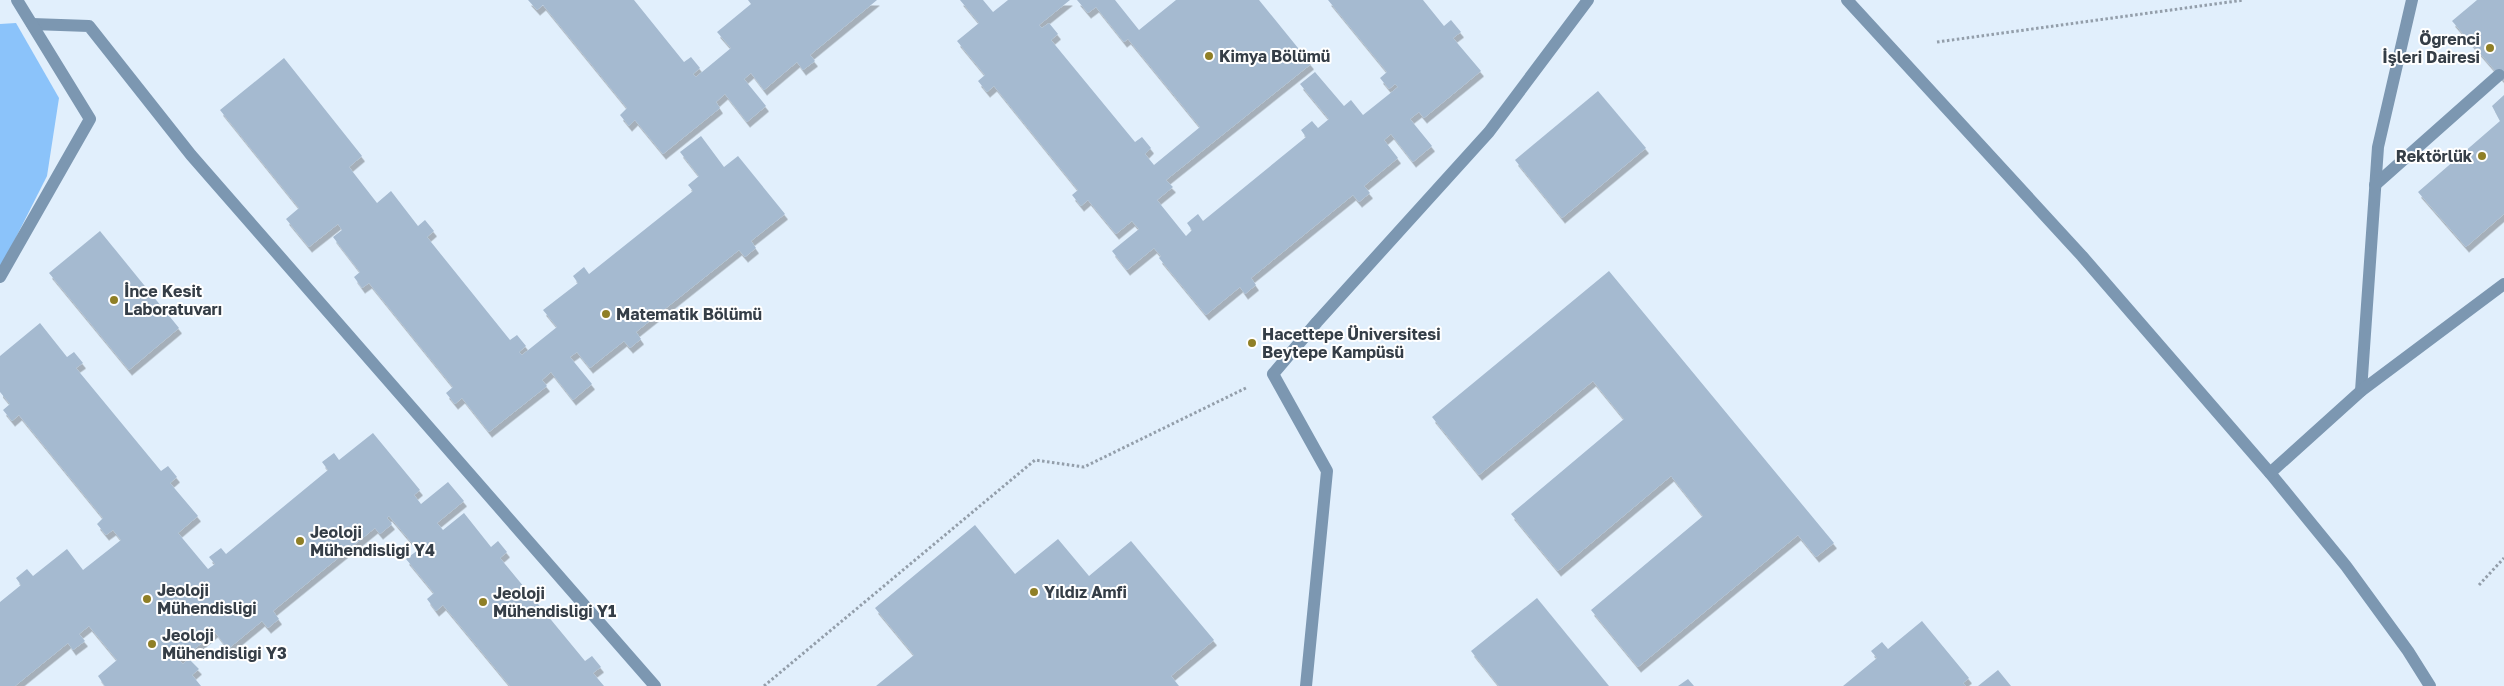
<svg xmlns="http://www.w3.org/2000/svg" width="2504" height="686" viewBox="0 0 2504 686" font-family="'Golos Text',sans-serif">
	<style>
		.green { fill: #8bc3fa }
		.building { fill: #a5bad0; filter: url(#shadow) }
		.lines { fill: none; stroke-linecap: round; stroke-linejoin: round }
		.path { stroke: #939eaa; stroke-width: 3; stroke-dasharray: 2.5 2.5; stroke-linecap: butt }
		.minor { stroke: #7c97b1; stroke-width: 12 }
		.poi-dot { fill: #8f7f26; stroke: #fff; stroke-width: 2 }
		.labels { text-anchor: middle; stroke-width: 4; stroke-linejoin: round; paint-order: stroke }
		.poi-label { font-size: 16px; font-weight: bold; fill: #353e47; stroke: #fff; text-anchor: start }
	</style>
	<defs>
		<filter id="shadow"><feDropShadow dx="3" dy="5.5" stdDeviation="0" flood-color="#0004"/></filter>
	</defs>
	<rect width="100%" height="100%" fill="#e1effc"/>
	<polygon class="green" points="16,23 59,98 47,176 0,269 0,24"/>
	<g class="building">
		<polygon points="528,0 634,0 684,62 691,57 700,68 693,74 696,77 731,48 717,32 751,4 748,0 877,0 810,55 815,61 803,70 797,62 764,90 751,73 744,79 766,106 747,122 725,94 716,102 720,108 663,154 635,120 629,126 620,115 627,108 543,5 537,10"/>
		<polygon points="960,0 983,0 993,12 1008,0 1070,0 1039,25 1042,28 1049,23 1058,34 1051,40 1135,142 1142,137 1151,148 1145,154 1154,165 1200,127 1128,39 1124,42 1096,7 1088,13 1077,0 1115,0 1139,30 1176,0 1259,0 1311,64 1166,180 1173,187 1157,200 1186,236 1192,230 1187,223 1198,214 1203,221 1306,137 1301,130 1312,121 1318,128 1329,119 1300,84 1315,72 1344,106 1351,100 1363,115 1398,87 1395,84 1389,89 1380,78 1387,72 1328,0 1423,0 1444,26 1451,20 1461,32 1453,38 1481,71 1424,118 1419,112 1410,119 1432,146 1413,162 1391,134 1384,140 1398,158 1364,186 1370,193 1359,202 1353,195 1251,278 1256,285 1245,294 1240,287 1206,315 1159,258 1161,256 1154,248 1127,270 1112,251 1139,229 1132,221 1116,234 1088,200 1081,206 1072,195 1078,190 994,86 987,92 978,81 985,75 957,41 979,23"/>
		<polygon points="2477,0 2504,0 2504,81 2452,21"/>
		<polygon points="284,58 362,156 349,167 377,203 391,191 418,226 425,220 434,231 427,237 510,340 517,335 526,346 519,352 522,355 557,327 543,310 578,283 573,276 584,267 589,274 693,191 688,185 699,176 680,152 701,136 724,167 738,156 785,214 751,241 756,248 745,257 739,250 636,332 641,339 630,348 624,341 590,368 577,352 570,357 592,384 573,400 551,372 542,380 547,386 489,432 462,398 455,404 446,393 453,387 369,283 362,288 354,277 360,272 333,237 342,230 338,224 309,247 286,219 299,208 220,110"/>
		<polygon points="1598,91 1646,148 1562,218 1515,160"/>
		<polygon points="2504,95 2504,214 2466,247 2418,192 2500,121 2492,106"/>
		<polygon points="100,231 179,328 129,370 49,273"/>
		<polygon points="1609,271 1834,543 1816,557 1798,535 1638,667 1591,610 1703,516 1671,476 1558,571 1511,514 1624,419 1593,381 1479,475 1432,417"/>
		<polygon points="40,323 67,357 74,352 83,363 76,368 161,471 168,466 177,477 170,483 198,516 178,533 208,569 215,564 209,557 221,548 226,554 328,470 322,462 334,453 339,460 373,433 420,490 414,495 421,504 448,482 464,501 437,523 443,530 464,513 491,547 498,541 507,552 500,558 585,661 592,656 601,667 593,673 604,686 510,686 443,605 436,611 427,599 434,593 406,559 418,550 389,516 387,518 392,524 380,534 375,528 273,611 279,619 268,628 262,621 228,649 215,632 180,661 183,664 189,659 199,669 192,675 201,686 105,686 98,676 117,660 89,626 79,634 85,641 73,650 68,643 15,686 0,686 0,602 21,585 16,578 27,569 33,576 67,549 83,570 121,540 113,530 106,535 97,524 103,518 19,415 12,421 3,410 10,404 0,392 0,356"/>
		<polygon points="975,525 1015,574 1058,539 1089,576 1131,541 1214,640 1171,676 1179,686 876,686 914,655 875,608"/>
		<polygon points="1537,598 1609,686 1499,686 1471,651"/>
		<polygon points="1922,621 1969,678 1963,683 1966,686 1843,686 1877,658 1871,651 1882,642 1888,649"/>
		<polygon points="1998,670 2011,686 1978,686"/>
		<polygon points="1688,679 1694,686 1678,686"/>
	</g>
	<g class="lines">
		<g class="path">
			<polyline points="1937,42 2244,0"/>
			<polyline points="2479,585 2504,558"/>
			<polyline points="764,686 1035,460 1084,467 1248,387"/>
		</g>
		<g class="minor">
			<polyline points="1847,0 2082,256 2270,473 2346,566 2408,651 2430,686"/>
			<polyline points="32,24 89,26 191,155 655,686"/>
			<polyline points="2375,185 2499,75"/>
			<polyline points="0,277 90,119 17,0"/>
			<polyline points="2361,391 2378,147 2412,0"/>
			<polyline points="2270,473 2361,391 2504,284"/>
			<polyline points="1306,686 1327,471 1273,374 1317,322 1489,132 1588,0"/>
		</g>
	</g>
	<g class="poi-dot">
		<circle cx="2490" cy="48" r="5"/>
		<circle cx="1209" cy="56" r="5"/>
		<circle cx="2482" cy="156" r="5"/>
		<circle cx="114" cy="300" r="5"/>
		<circle cx="606" cy="314" r="5"/>
		<circle cx="1252" cy="343" r="5"/>
		<circle cx="300" cy="541" r="5"/>
		<circle cx="1034" cy="592" r="5"/>
		<circle cx="147" cy="599" r="5"/>
		<circle cx="483" cy="602" r="5"/>
		<circle cx="152" cy="644" r="5"/>
	</g>
	<g class="labels">
		<g class="poi-label">
			<text x="2480" y="45" text-anchor="end">Öğrenci<tspan x="2480" dy="18">İşleri Dairesi</tspan></text>
			<text x="1219" y="62">Kimya Bölümü</text>
			<text x="2472" y="162" text-anchor="end">Rektörlük</text>
			<text x="124" y="297">İnce Kesit<tspan x="124" dy="18">Laboratuvarı</tspan></text>
			<text x="616" y="320">Matematik Bölümü</text>
			<text x="1262" y="340">Hacettepe Üniversitesi<tspan x="1262" dy="18">Beytepe Kampüsü</tspan></text>
			<text x="310" y="538">Jeoloji<tspan x="310" dy="18">Mühendisliği Y4</tspan></text>
			<text x="157" y="596">Jeoloji<tspan x="157" dy="18">Mühendisliği</tspan></text>
			<text x="1044" y="598">Yıldız Amfi</text>
			<text x="493" y="599">Jeoloji<tspan x="493" dy="18">Mühendisliği Y1</tspan></text>
			<text x="162" y="641">Jeoloji<tspan x="162" dy="18">Mühendisliği Y3</tspan></text>
		</g>
	</g>
</svg>
